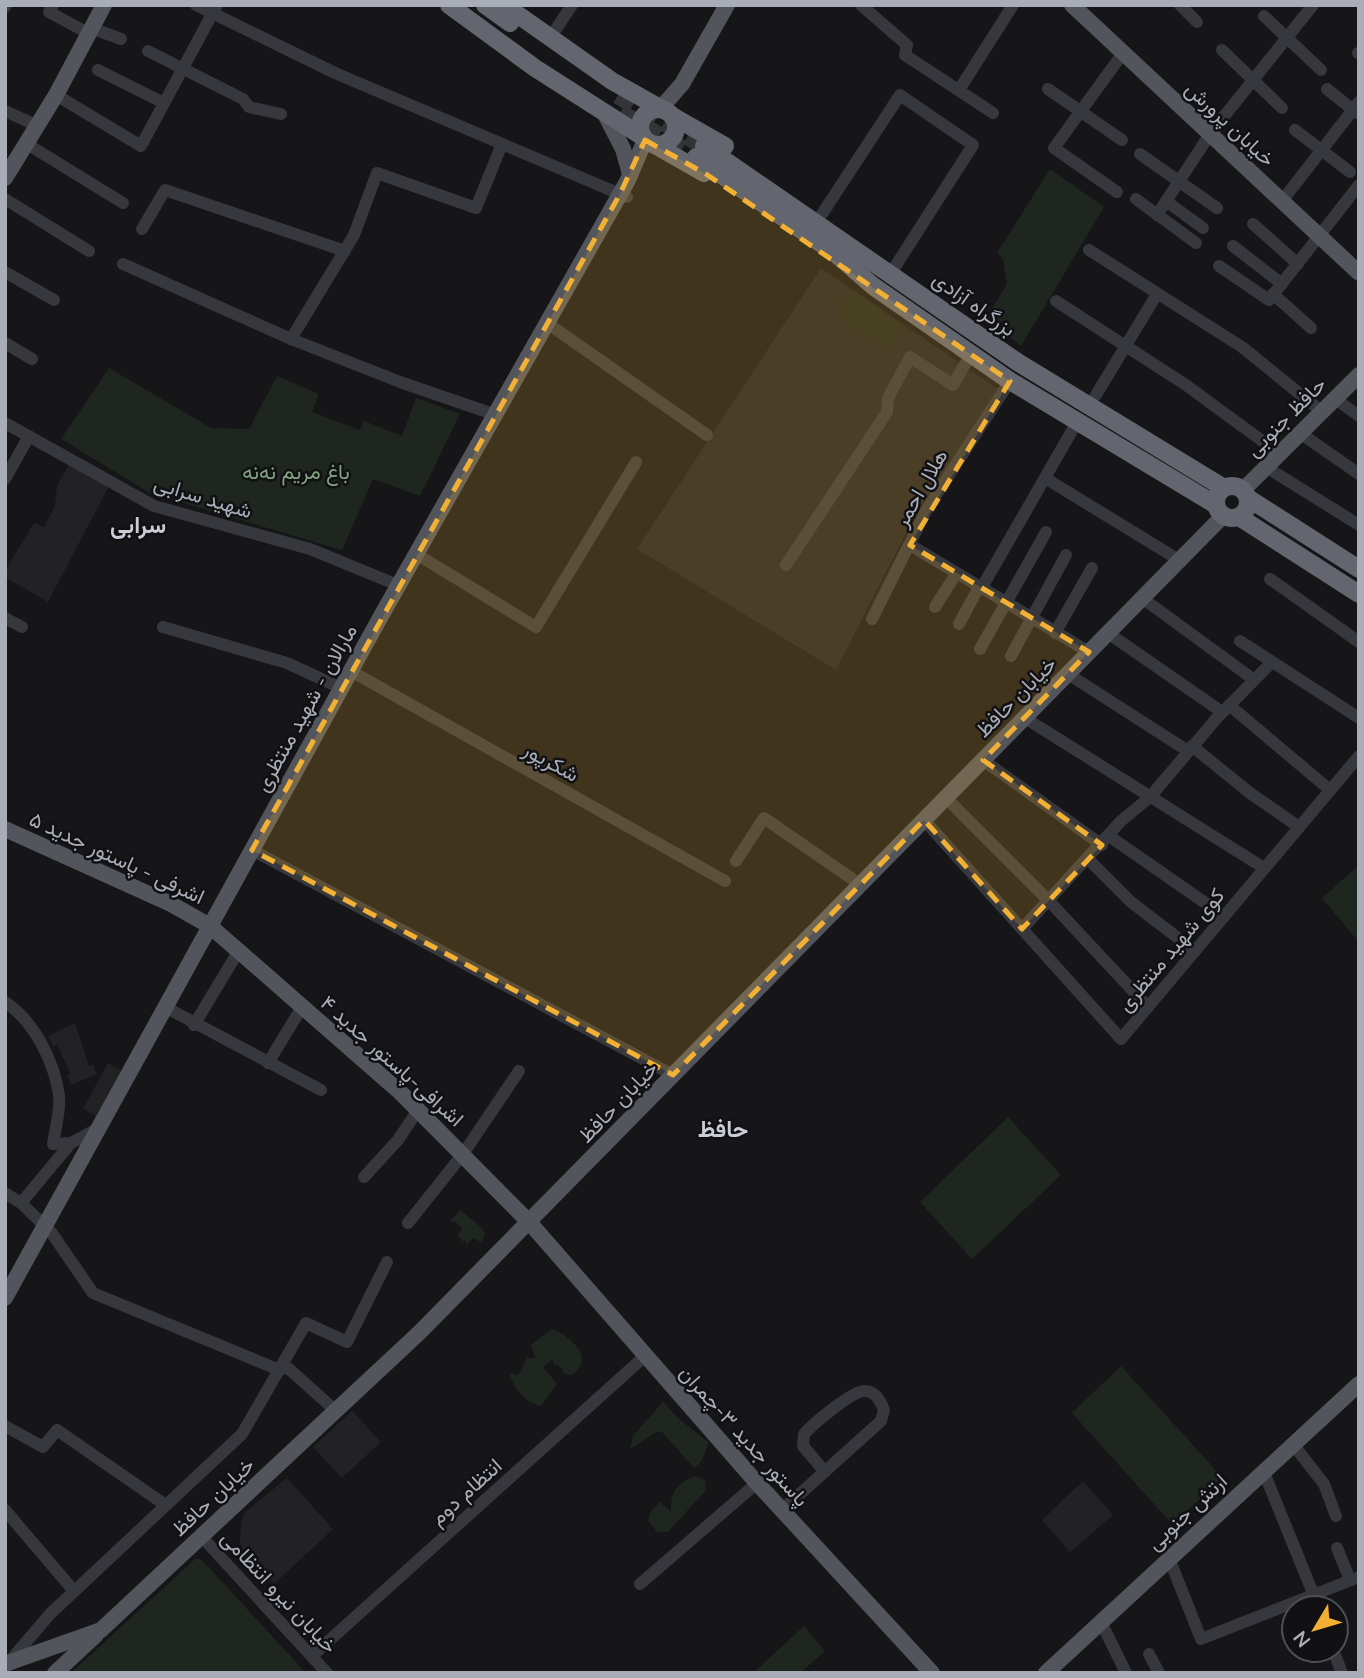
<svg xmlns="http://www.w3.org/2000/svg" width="1364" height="1678" viewBox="0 0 1364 1678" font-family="Mulish,Vazirmatn,sans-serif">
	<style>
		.built { fill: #222225 }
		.green { fill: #1e261f }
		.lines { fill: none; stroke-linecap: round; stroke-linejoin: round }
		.highway-tunnel { stroke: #333438; stroke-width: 18; stroke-dasharray: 18 9; stroke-linecap: butt }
		.minor { stroke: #37383d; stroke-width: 12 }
		.major { stroke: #53555c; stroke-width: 16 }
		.highway { stroke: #63666e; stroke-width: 18 }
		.marked { fill: #f2b134; fill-opacity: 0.2; stroke: #f2b134; stroke-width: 5; stroke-dasharray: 14 9; stroke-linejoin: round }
		.labels { text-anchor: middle; stroke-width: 5; stroke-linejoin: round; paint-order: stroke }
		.street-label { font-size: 21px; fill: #a8adb8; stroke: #111113 }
		.park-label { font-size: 21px; fill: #7fa381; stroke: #111113 }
		.neighbourhood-label { font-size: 23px; font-weight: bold; fill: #c9ccd4; stroke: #111113 }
	</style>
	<rect width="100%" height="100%" fill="#161618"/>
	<g class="built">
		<polygon points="821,268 998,389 945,474 921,504 836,670 637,549"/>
		<polygon points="70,463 109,486 48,602 5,577 5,571 34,523 44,527 55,506 57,485"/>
		<polygon points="75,1023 89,1066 93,1064 97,1074 71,1085 67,1076 70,1073 57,1044 53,1046 48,1036"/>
		<polygon points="108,1063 121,1070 96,1116 83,1109"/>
		<polygon points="352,1411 381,1442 342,1478 313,1447"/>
		<polygon points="287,1478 333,1529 274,1584 243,1552 240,1542 241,1523 244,1513"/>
		<polygon points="1083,1481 1113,1515 1070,1552 1042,1520"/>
	</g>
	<g class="green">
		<polygon points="1050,169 1104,207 1021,346 985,320 1007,284 1003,259 997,253"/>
		<polygon points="852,290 903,325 886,348 836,313"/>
		<polygon points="109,368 211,428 249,429 277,376 319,394 312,412 360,430 364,421 402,436 416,398 460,414 420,496 373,479 342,550 150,493 61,439"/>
		<polygon points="1359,865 1359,942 1322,898"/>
		<polygon points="1008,1117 1061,1175 972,1259 920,1202"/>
		<polygon points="460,1210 481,1227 485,1234 481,1242 473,1238 466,1245 465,1239 462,1242 458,1235 462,1228 456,1222 450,1221"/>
		<path d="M 552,1329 C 571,1336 596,1359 572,1375 L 564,1374 L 561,1367 L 553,1363 L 553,1359 L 543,1367 L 557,1384 L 541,1406 C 524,1402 514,1389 509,1373 L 518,1375 L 527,1358 L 535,1358 L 531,1345 Z"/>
		<polygon points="1121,1366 1222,1477 1173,1525 1072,1413"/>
		<polygon points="663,1402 679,1419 709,1443 701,1462 694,1468 662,1432 656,1432 630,1449 633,1436"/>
		<path d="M 695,1476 L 705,1480 L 706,1490 L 668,1532 L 657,1532 L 648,1520 L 651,1511 L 660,1502 L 671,1512 C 671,1491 676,1484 695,1476 Z"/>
		<polygon points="195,1559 201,1559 306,1673 71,1673"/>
		<polygon points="804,1626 825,1651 800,1673 753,1673"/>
	</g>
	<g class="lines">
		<g class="highway-tunnel">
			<polyline points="618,95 704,146"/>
			<polyline points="620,113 696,157"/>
		</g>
		<g class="minor">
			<polyline points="53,5 49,12 88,33"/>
			<polyline points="196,5 335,73 627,197"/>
			<polyline points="861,5 907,45 905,55 993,113"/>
			<polyline points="1180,5 1197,22"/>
			<polyline points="5,7 6,5"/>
			<polyline points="1264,16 1321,70"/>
			<polyline points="91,28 121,39"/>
			<polyline points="550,38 572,5"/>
			<polyline points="1222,50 1282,108"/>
			<polyline points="148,51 243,99 249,107 281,114"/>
			<polyline points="1358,53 1359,53"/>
			<polyline points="98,70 164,103"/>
			<polyline points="1048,89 1122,140"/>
			<polyline points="1327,89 1357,113"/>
			<polyline points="959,90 1013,5"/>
			<polyline points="56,95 141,146 217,5"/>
			<polyline points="5,111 38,126"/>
			<polyline points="1295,130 1350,172"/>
			<polyline points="27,144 123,203"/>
			<polyline points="1140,154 1217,208"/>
			<polyline points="1117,192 1054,148 1123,53"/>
			<polyline points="5,199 89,251"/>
			<polyline points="1136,199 1196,243"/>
			<polyline points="1166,201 1203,228"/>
			<polyline points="1282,201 1359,102"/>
			<polyline points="822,214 900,95 973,145 891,273"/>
			<polyline points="1157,215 1210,134 1313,5"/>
			<polyline points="1253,224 1298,264"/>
			<polyline points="142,229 165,190 345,251"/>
			<polyline points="1233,246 1282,284"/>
			<polyline points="1089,250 1242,347 1321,411"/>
			<polyline points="123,264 291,339 400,382 496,415"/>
			<polyline points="1219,266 1269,300 1359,185"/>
			<polyline points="5,272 54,300"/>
			<polyline points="1273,294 1311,328"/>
			<polyline points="1056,301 1186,385 1280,454"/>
			<polyline points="547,323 707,435"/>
			<polyline points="291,339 354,235 377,173 476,208 502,144"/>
			<polyline points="5,343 32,359"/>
			<polyline points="1096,395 1157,294"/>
			<polyline points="1334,398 1359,416"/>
			<polyline points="5,423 154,506 310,549 400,586"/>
			<polyline points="1300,433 1359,474"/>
			<polyline points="1266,467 1359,525"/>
			<polyline points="1045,478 1179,560"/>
			<polyline points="5,479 29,436"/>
			<polyline points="910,545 1089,652"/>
			<polyline points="418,555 536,627 636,462"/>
			<polyline points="786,565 887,412 888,398 910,357 953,385 971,354"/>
			<polyline points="1270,579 1359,642"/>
			<polyline points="981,589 1077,422"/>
			<polyline points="1142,598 1253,679"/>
			<polyline points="935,607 956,574"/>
			<polyline points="5,618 22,627"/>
			<polyline points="872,619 927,509 1010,381"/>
			<polyline points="959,624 979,587"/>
			<polyline points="163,627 287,663 341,688"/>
			<polyline points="1055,633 1092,568"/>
			<polyline points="1108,633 1222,712"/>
			<polyline points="1240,641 1359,718"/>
			<polyline points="980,649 1046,532"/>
			<polyline points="1011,656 1066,555"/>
			<polyline points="1068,674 1188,751"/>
			<polyline points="358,675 725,881"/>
			<polyline points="1229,705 1330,790"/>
			<polyline points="1025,718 1264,868"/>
			<polyline points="1192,746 1250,793 1299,827"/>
			<polyline points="983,760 1102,845"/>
			<polyline points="946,798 1049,901 1148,1007"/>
			<polyline points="924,820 1121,1039 1359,756"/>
			<polyline points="1109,836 1224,916"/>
			<polyline points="252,850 673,1075"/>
			<polyline points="1088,859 1131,902 1195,951"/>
			<polyline points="736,861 764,818 861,885"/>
			<polyline points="1022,929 1121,821 1150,797 1216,719 1272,662"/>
			<path d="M 5,1002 C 34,1021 54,1061 59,1095 C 61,1110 55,1129 53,1144 L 71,1143 L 99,1128"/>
			<polyline points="165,1007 321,1090"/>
			<polyline points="194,1025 238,952"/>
			<polyline points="268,1063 302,1007"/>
			<polyline points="364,1177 398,1140 418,1110"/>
			<polyline points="5,1193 21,1203 51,1232 93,1293 277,1369 288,1368 336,1411"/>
			<polyline points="21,1203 71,1143"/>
			<polyline points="408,1223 463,1154 519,1071"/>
			<polyline points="5,1426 43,1447 57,1430 164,1504"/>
			<polyline points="1292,1443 1324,1484 1336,1516"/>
			<polyline points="1263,1470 1319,1608"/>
			<polyline points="5,1510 74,1591"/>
			<path d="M 782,1510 L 881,1421 L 884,1410 C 881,1402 875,1391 865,1391 C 853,1390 813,1424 804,1434 L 803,1446 L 825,1472"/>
			<polyline points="202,1537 327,1673"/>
			<polyline points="1337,1548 1350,1580"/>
			<polyline points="1169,1558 1201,1639 1359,1577"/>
			<polyline points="640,1584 757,1483"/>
			<polyline points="1101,1622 1126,1673"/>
			<polyline points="1333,1650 1342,1673"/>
			<polyline points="1149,1654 1159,1673"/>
			<polyline points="312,1656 645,1356"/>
			<polyline points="9,1662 50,1614 242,1434 306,1323 347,1342 387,1262"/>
		</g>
		<g class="major">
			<polyline points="1072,5 1359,273"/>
			<polyline points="661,108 682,84 727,5"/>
			<polyline points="606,116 623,149 630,174"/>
			<polyline points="5,178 56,95 104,5"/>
			<polyline points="1243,490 1359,375"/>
			<polyline points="5,829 171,904 210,926 401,1093 530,1223 757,1483 932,1673"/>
			<polyline points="5,1298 381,616 628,180 645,140"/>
			<polyline points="5,1664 101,1630 420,1332 1223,516"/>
			<polyline points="55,1673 96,1635"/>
			<polyline points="1046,1673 1359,1384"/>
		</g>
		<g class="highway">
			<polyline points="449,5 535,68 643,137"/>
			<polyline points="485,5 510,23"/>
			<polyline points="504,5 612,81 660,108"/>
			<circle cx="658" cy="127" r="18"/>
			<polyline points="674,117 725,146"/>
			<polyline points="655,145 704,173"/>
			<polyline points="704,146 1019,363 1224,488"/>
			<polyline points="696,157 835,253 873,286 1010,381 1216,505"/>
			<circle cx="1232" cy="502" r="16"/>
			<polyline points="1248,498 1359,569"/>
			<polyline points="1239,517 1359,594"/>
		</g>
	</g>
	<path class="marked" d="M 645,140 L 706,174 L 1010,381 L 910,545 L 1089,652 L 983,760 L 1102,845 L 1022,929 L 924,820 L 673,1075 L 252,850 L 620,194 Z"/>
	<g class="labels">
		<g class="street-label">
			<text transform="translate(1230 124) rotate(43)" y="7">خیابان پرورش</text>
			<text transform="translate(974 304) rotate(35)" y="7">بزرگراه آزادی</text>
			<text transform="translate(1286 417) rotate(-45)" y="7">حافظ جنوبی</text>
			<text transform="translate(921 488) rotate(-60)" y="7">هلال احمر</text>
			<text transform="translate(203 497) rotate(17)" y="7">شهید سرابی</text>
			<text transform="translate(1016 697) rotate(-45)" y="7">خیابان حافظ</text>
			<text transform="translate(306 708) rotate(-61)" y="7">مارالان - شهید منتظری</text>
			<text transform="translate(551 762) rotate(29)" y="7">شکرپور</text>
			<text transform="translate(117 858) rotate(25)" y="7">اشرفی - پاستور جدید ۵</text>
			<text transform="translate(1171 950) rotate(-50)" y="7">کوی شهید منتظری</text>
			<text transform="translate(392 1061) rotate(42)" y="7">اشرافی-پاستور جدید ۴</text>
			<text transform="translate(618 1102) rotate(-46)" y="7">خیابان حافظ</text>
			<text transform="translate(744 1436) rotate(48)" y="7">پاستور جدید ۳-چمران</text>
			<text transform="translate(466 1492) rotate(-42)" y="7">انتظام دوم</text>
			<text transform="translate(213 1497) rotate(-43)" y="7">خیابان حافظ</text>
			<text transform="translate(1187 1512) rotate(-43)" y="7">ارتش جنوبی</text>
			<text transform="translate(279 1592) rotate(47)" y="7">خیابان نیرو انتظامی</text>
		</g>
		<g class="park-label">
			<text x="296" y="479">باغ مریم نه‌نه</text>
		</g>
		<g class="neighbourhood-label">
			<text x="138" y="533">سرابی</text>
			<text x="723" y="1137">حافظ</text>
		</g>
	</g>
	<rect width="1364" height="1678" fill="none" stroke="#a8adb8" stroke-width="14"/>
	<g transform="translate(1315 1629) rotate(232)"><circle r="33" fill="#111113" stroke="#4d4f55" stroke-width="2"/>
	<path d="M0-5L12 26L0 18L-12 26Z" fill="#f2b134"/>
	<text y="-10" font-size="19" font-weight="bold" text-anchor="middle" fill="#a8adb8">N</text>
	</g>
</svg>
